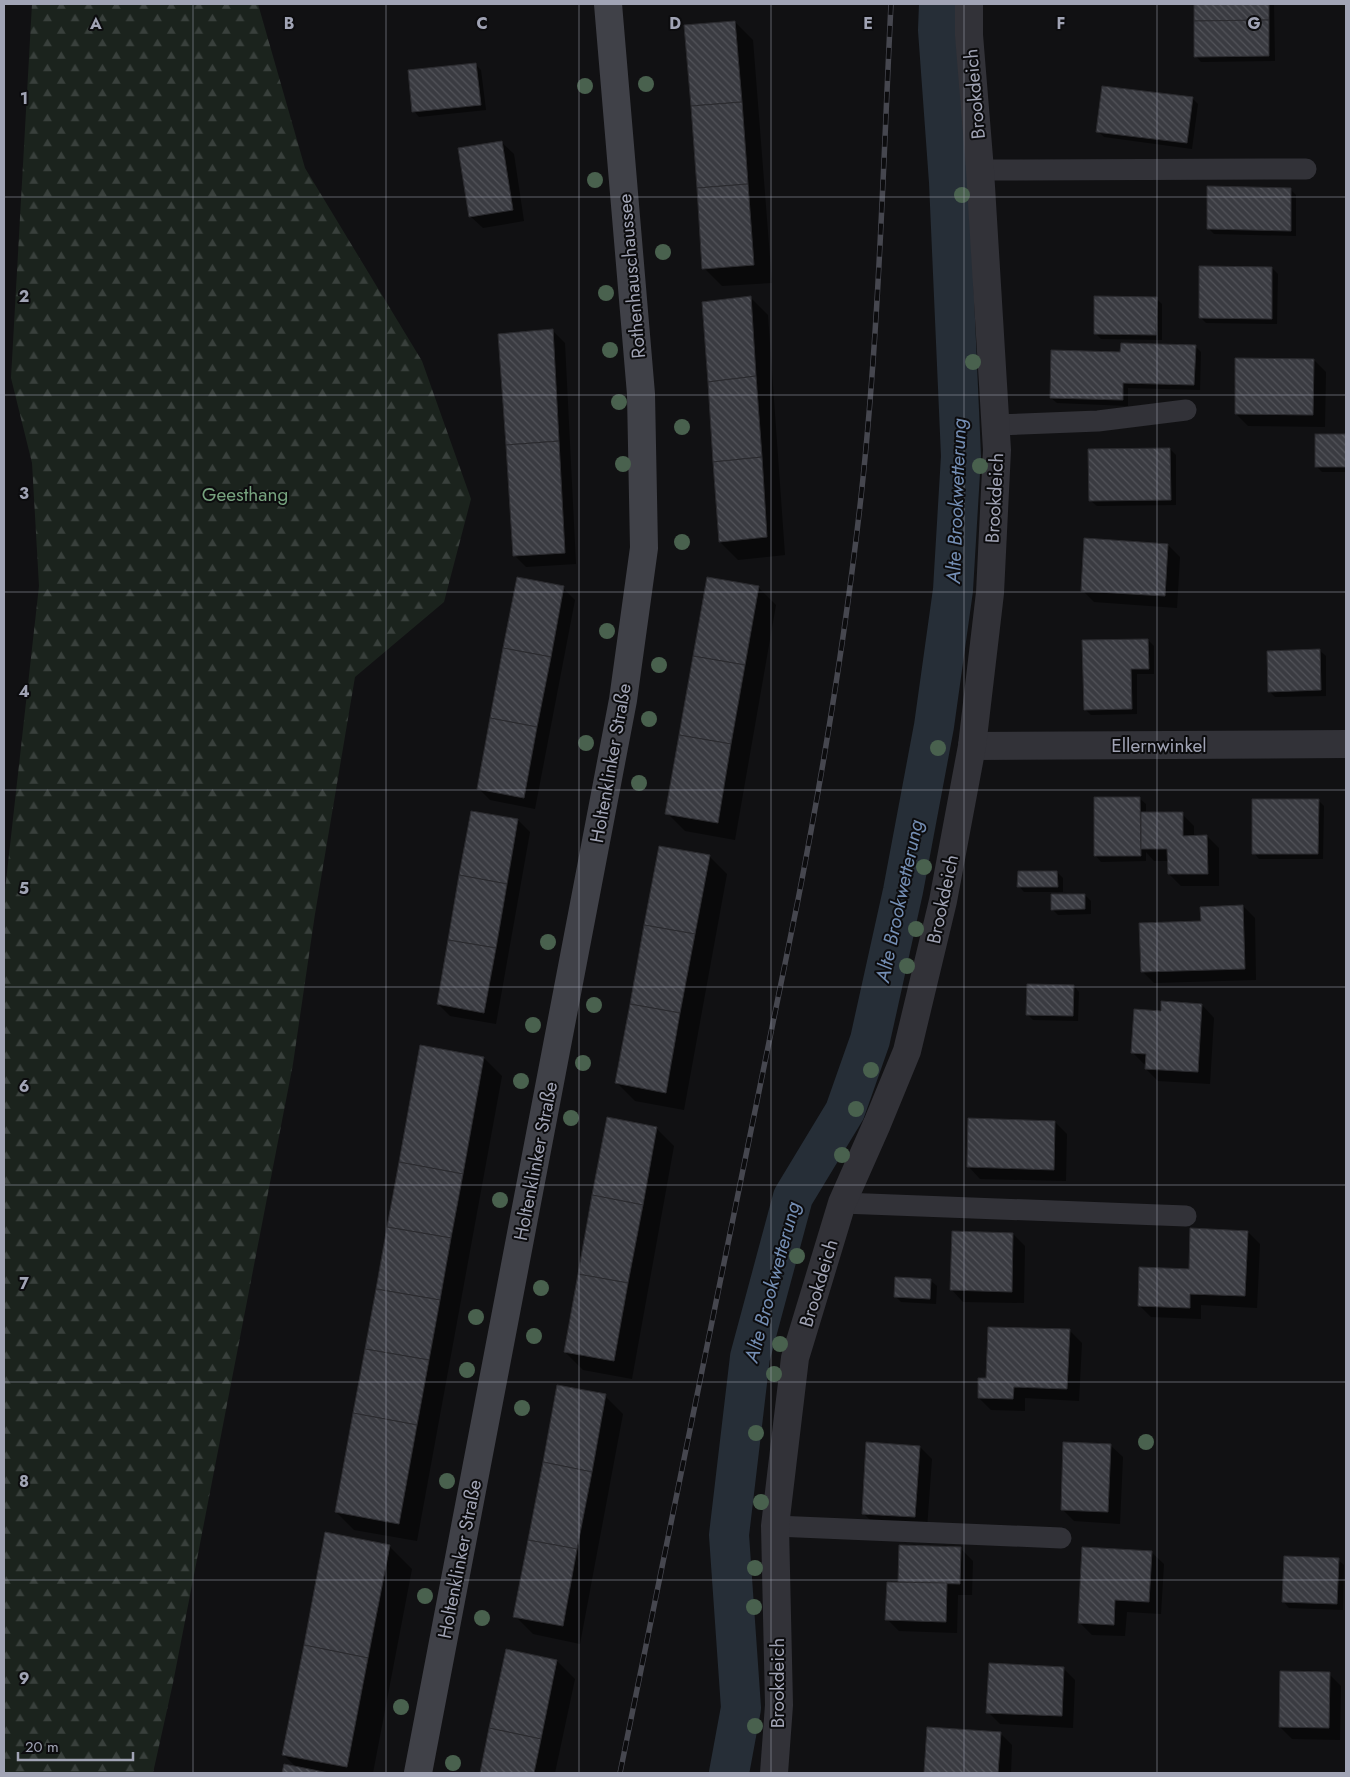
<svg xmlns="http://www.w3.org/2000/svg" width="1350" height="1777" viewBox="0 0 1350 1777" font-family="Jost,sans-serif">
	<style>
		.forest { fill: url(#forest-firs) }
		.shadow { fill: #0007 }
		.lines { fill: none; stroke-linecap: round; stroke-linejoin: round }
		.canal { stroke: #262e37; stroke-width: 40 }
		.building { fill: url(#building-back-hatch); stroke: #2b2b2f }
		.service { stroke: #323238; stroke-width: 21 }
		.minor { stroke: #323238; stroke-width: 28 }
		.secondary { stroke: #404148; stroke-width: 28 }
		.rail-casing { stroke: #46474f; stroke-width: 5.5 }
		.rail { stroke: #0c0c0e; stroke-width: 4; stroke-dasharray: 11; stroke-linecap: butt }
		.tree { fill: #49614e }
		.grid { fill: none; stroke: #a1a4b5; stroke-width: 1; stroke-opacity: 0.55 }
		.labels { text-anchor: middle; stroke-width: 4; stroke-linejoin: round; paint-order: stroke }
		.street-label { font-size: 19px; fill: #a1a4b5; stroke: #0c0c0e }
		.park-label { font-size: 19px; fill: #76a27e; stroke: #0c0c0e }
		.water-label { font-size: 20px; font-style: italic; fill: #748eb4; stroke: #0c0c0e }
		.grid-label { font-size: 16px; text-anchor: middle; font-weight: bold; fill: #a1a4b5; stroke: #0c0c0e; stroke-width: 4; stroke-linejoin: round; paint-order: stroke }
	</style>
	<defs>
		<pattern id="forest-firs" width="22" height="20" patternUnits="userSpaceOnUse" patternTransform="scale(1.25)"><rect width="22" height="20" fill="#1b231d"/><path d="M5 1l3.5 6h-7zM16 11l3.5 6h-7z" fill="#39403c"/></pattern>
		<pattern id="building-back-hatch" width="6" height="6" patternUnits="userSpaceOnUse" patternTransform="scale(1.25)"><rect width="6" height="6" fill="#3a3b41"/><path d="M-1 5l2 2M0 0l6 6M5-1l2 2" fill="none" stroke="#53545a"/></pattern>
	</defs>
	<rect width="100%" height="100%" fill="#111113"/>
	<polygon class="forest" points="32,4 258,4 305,168 422,361 471,499 444,602 355,677 315,914 293,1064 173,1683 153,1773 4,1773 4,899 39,586 32,463 11,378"/>
	<g class="shadow">
		<polygon points="1195,4 1274,4 1275,61 1201,62 1196,56"/>
		<polygon points="735,22 753,40 772,283 722,286 704,268"/>
		<polygon points="475,64 481,70 486,110 419,117 414,111"/>
		<polygon points="1192,98 1198,104 1192,149 1104,137 1098,131"/>
		<polygon points="501,142 514,154 524,221 483,228 470,216"/>
		<polygon points="1290,189 1296,195 1296,236 1214,234 1208,228"/>
		<polygon points="1272,268 1278,274 1277,324 1206,323 1200,317"/>
		<polygon points="750,297 768,315 785,555 738,560 720,542"/>
		<polygon points="1156,299 1162,304 1162,340 1101,339 1095,333"/>
		<polygon points="553,331 565,343 576,564 526,567 514,555"/>
		<polygon points="1195,346 1201,352 1200,390 1128,388 1128,406 1057,403 1051,398 1122,353"/>
		<polygon points="1314,360 1326,372 1325,427 1248,426 1236,414"/>
		<polygon points="1317,435 1346,435 1346,472 1322,472 1317,467"/>
		<polygon points="1170,449 1176,455 1176,505 1097,506 1091,501"/>
		<polygon points="1168,545 1180,557 1177,608 1094,602 1082,590"/>
		<polygon points="758,587 776,605 735,840 685,831 667,813"/>
		<polygon points="563,588 575,600 535,809 490,800 478,788"/>
		<polygon points="1148,640 1154,646 1154,674 1137,674 1137,714 1091,715 1085,709"/>
		<polygon points="1320,651 1326,656 1326,696 1275,697 1269,691"/>
		<polygon points="1140,799 1146,804 1146,814 1182,814 1194,826 1194,837 1207,836 1219,848 1219,886 1181,886 1169,874 1169,861 1154,861 1146,852 1146,861 1101,862 1096,856"/>
		<polygon points="1318,800 1324,806 1323,859 1259,859 1254,853"/>
		<polygon points="518,820 530,832 496,1024 450,1016 438,1004"/>
		<polygon points="709,856 727,874 684,1110 635,1101 617,1083"/>
		<polygon points="1057,872 1063,878 1063,892 1024,892 1019,886"/>
		<polygon points="1085,895 1091,901 1091,914 1058,915 1052,909"/>
		<polygon points="1243,906 1255,918 1256,980 1154,983 1142,971 1202,922"/>
		<polygon points="1074,986 1079,992 1078,1021 1033,1020 1027,1014"/>
		<polygon points="1202,1005 1214,1018 1210,1084 1158,1081 1146,1069 1146,1065 1144,1064 1132,1052 1162,1012"/>
		<polygon points="484,1058 502,1076 417,1541 354,1530 336,1512"/>
		<polygon points="1055,1122 1067,1134 1066,1181 980,1179 968,1166"/>
		<polygon points="656,1128 674,1146 632,1379 583,1370 565,1352"/>
		<polygon points="1248,1232 1260,1244 1257,1308 1201,1305 1201,1319 1151,1317 1139,1305"/>
		<polygon points="1013,1234 1025,1246 1024,1303 963,1302 951,1289"/>
		<polygon points="931,1281 937,1286 936,1304 901,1302 895,1296"/>
		<polygon points="1069,1330 1082,1343 1079,1401 1025,1398 1025,1411 991,1410 979,1398 987,1379"/>
		<polygon points="605,1396 623,1414 580,1644 533,1634 515,1616"/>
		<polygon points="1110,1445 1123,1457 1120,1524 1074,1521 1062,1509"/>
		<polygon points="920,1447 932,1459 927,1529 875,1525 863,1513"/>
		<polygon points="389,1546 412,1569 373,1773 283,1773 285,1765 297,1768 283,1754"/>
		<polygon points="900,1547 960,1548 973,1561 972,1595 958,1595 957,1633 899,1631 887,1619 899,1583"/>
		<polygon points="1151,1552 1164,1564 1161,1614 1127,1612 1125,1636 1092,1635 1080,1623"/>
		<polygon points="1338,1560 1344,1565 1343,1610 1289,1608 1284,1602"/>
		<polygon points="506,1651 557,1661 575,1679 555,1773 481,1773"/>
		<polygon points="1063,1668 1075,1680 1073,1728 1000,1724 988,1712"/>
		<polygon points="1329,1674 1341,1686 1340,1740 1292,1739 1280,1727"/>
		<polygon points="928,1729 1000,1733 1012,1745 1011,1773 926,1773"/>
	</g>
	<g class="lines">
		<polyline class="canal" points="729,1773 741,1708 729,1535 750,1357 793,1197 845,1111 870,1040 903,891 934,726 953,590 961,456 949,182 938,30 939,4"/>
	</g>
	<g class="building">
		<polygon points="1194,4 1269,4 1269,20 1194,21"/>
		<polygon points="1269,20 1269,56 1194,57 1194,21"/>
		<polygon points="735,21 742,102 691,106 684,25"/>
		<polygon points="476,63 481,105 412,112 408,70"/>
		<polygon points="1102,86 1193,97 1187,143 1096,132"/>
		<polygon points="742,102 748,184 697,188 691,106"/>
		<polygon points="502,141 513,210 469,217 458,148"/>
		<polygon points="748,184 754,265 702,269 697,188"/>
		<polygon points="1207,186 1291,188 1291,231 1207,229"/>
		<polygon points="1199,266 1272,267 1272,319 1199,318"/>
		<polygon points="751,296 756,376 708,382 702,302"/>
		<polygon points="1094,296 1157,297 1156,335 1094,334"/>
		<polygon points="553,329 559,441 506,445 498,334"/>
		<polygon points="1121,343 1196,345 1194,385 1123,383 1123,400 1050,398 1051,350 1120,352"/>
		<polygon points="1235,358 1314,359 1313,415 1235,414"/>
		<polygon points="756,376 762,457 713,462 708,382"/>
		<rect x="1315" y="434" width="31" height="33"/>
		<polygon points="559,441 565,553 513,556 506,445"/>
		<polygon points="1170,448 1171,500 1089,501 1088,449"/>
		<polygon points="762,457 767,537 719,542 713,462"/>
		<polygon points="1084,538 1168,544 1165,596 1081,591"/>
		<polygon points="517,577 564,586 551,657 503,648"/>
		<polygon points="707,577 759,586 745,665 693,656"/>
		<polygon points="1148,639 1149,669 1131,669 1132,709 1084,710 1082,640"/>
		<polygon points="503,648 551,657 537,727 490,718"/>
		<polygon points="1320,649 1321,690 1268,692 1267,651"/>
		<polygon points="693,656 745,665 731,744 679,735"/>
		<polygon points="490,718 537,727 524,798 477,789"/>
		<polygon points="679,735 731,744 718,823 665,814"/>
		<polygon points="1094,797 1140,797 1141,856 1094,856"/>
		<polygon points="1252,799 1319,799 1318,854 1252,854"/>
		<polygon points="471,811 518,819 507,884 459,875"/>
		<polygon points="1141,812 1183,812 1183,836 1207,835 1208,874 1168,874 1167,849 1141,849"/>
		<polygon points="659,846 710,855 695,934 644,925"/>
		<polygon points="1018,871 1057,871 1058,887 1017,887"/>
		<polygon points="459,875 507,884 496,948 448,940"/>
		<polygon points="1051,894 1085,894 1085,909 1051,910"/>
		<polygon points="1243,905 1245,969 1141,972 1139,923 1201,921 1200,907"/>
		<polygon points="644,925 695,934 680,1013 630,1004"/>
		<polygon points="448,940 496,948 484,1013 437,1004"/>
		<polygon points="1027,984 1074,985 1073,1016 1026,1015"/>
		<polygon points="1161,1001 1202,1004 1198,1072 1145,1069 1146,1054 1131,1053 1134,1009 1161,1011"/>
		<polygon points="630,1004 680,1013 666,1093 615,1083"/>
		<polygon points="420,1045 484,1057 463,1174 399,1162"/>
		<polygon points="607,1117 657,1127 643,1205 592,1195"/>
		<polygon points="968,1118 1055,1121 1054,1170 967,1167"/>
		<polygon points="399,1162 463,1174 451,1238 387,1227"/>
		<polygon points="592,1195 643,1205 628,1283 578,1274"/>
		<polygon points="387,1227 451,1238 440,1300 376,1289"/>
		<polygon points="1190,1228 1248,1231 1245,1296 1190,1294 1190,1308 1138,1306 1139,1267 1189,1269"/>
		<polygon points="952,1231 1013,1233 1012,1292 950,1290"/>
		<polygon points="578,1274 628,1283 614,1361 564,1352"/>
		<polygon points="895,1277 931,1279 930,1299 894,1297"/>
		<polygon points="376,1289 440,1300 429,1360 365,1349"/>
		<polygon points="988,1327 1070,1329 1067,1389 1014,1387 1013,1399 978,1398 978,1378 986,1378"/>
		<polygon points="365,1349 429,1360 417,1425 353,1413"/>
		<polygon points="557,1385 606,1394 592,1472 543,1462"/>
		<polygon points="353,1413 417,1425 399,1524 335,1512"/>
		<polygon points="866,1442 920,1446 915,1517 862,1514"/>
		<polygon points="1063,1442 1111,1444 1108,1512 1061,1510"/>
		<polygon points="543,1462 592,1472 577,1549 528,1540"/>
		<polygon points="325,1532 390,1545 368,1658 304,1645"/>
		<polygon points="528,1540 577,1549 563,1626 513,1617"/>
		<polygon points="899,1545 961,1547 960,1584 898,1582"/>
		<polygon points="1082,1547 1152,1551 1149,1602 1115,1600 1114,1625 1078,1623"/>
		<polygon points="1284,1556 1339,1558 1337,1604 1282,1602"/>
		<polygon points="887,1582 947,1583 946,1622 885,1620"/>
		<polygon points="304,1645 368,1658 347,1767 282,1755"/>
		<polygon points="506,1649 557,1660 541,1739 489,1728"/>
		<polygon points="989,1663 1064,1667 1062,1716 986,1713"/>
		<polygon points="1280,1671 1330,1672 1329,1728 1279,1727"/>
		<polygon points="927,1727 1001,1732 998,1773 924,1773"/>
		<polygon points="489,1728 541,1739 534,1773 480,1773"/>
		<polygon points="284,1764 329,1773 282,1773"/>
	</g>
	<g class="lines">
		<g class="service">
			<polyline points="980,170 1306,169"/>
			<polyline points="996,425 1098,421 1186,410"/>
			<polyline points="842,1203 1186,1216"/>
			<polyline points="775,1526 1061,1538"/>
		</g>
		<g class="minor">
			<polyline points="972,746 1346,744"/>
			<polyline points="774,1773 779,1705 775,1526 795,1358 842,1203 877,1124 907,1051 943,901 972,746 990,593 997,450 980,170 969,35 969,4"/>
		</g>
		<polyline class="secondary" points="418,1773 623,700 644,548 641,394 608,4"/>
		<defs>
			<path id="rail" d="M 620,1773 L 798,900 C 824,766 846,632 861,497 C 879,333 883,168 891,4"/>
		</defs>
		<use href="#rail" class="rail-casing"/>
		<use href="#rail" class="rail"/>
	</g>
	<g class="tree">
		<circle cx="646" cy="84" r="8"/>
		<circle cx="585" cy="86" r="8"/>
		<circle cx="595" cy="180" r="8"/>
		<circle cx="962" cy="195" r="8"/>
		<circle cx="663" cy="252" r="8"/>
		<circle cx="606" cy="293" r="8"/>
		<circle cx="610" cy="350" r="8"/>
		<circle cx="973" cy="362" r="8"/>
		<circle cx="619" cy="402" r="8"/>
		<circle cx="682" cy="427" r="8"/>
		<circle cx="623" cy="464" r="8"/>
		<circle cx="980" cy="466" r="8"/>
		<circle cx="682" cy="542" r="8"/>
		<circle cx="607" cy="631" r="8"/>
		<circle cx="659" cy="665" r="8"/>
		<circle cx="649" cy="719" r="8"/>
		<circle cx="586" cy="743" r="8"/>
		<circle cx="938" cy="748" r="8"/>
		<circle cx="639" cy="783" r="8"/>
		<circle cx="924" cy="867" r="8"/>
		<circle cx="916" cy="929" r="8"/>
		<circle cx="548" cy="942" r="8"/>
		<circle cx="907" cy="966" r="8"/>
		<circle cx="594" cy="1005" r="8"/>
		<circle cx="533" cy="1025" r="8"/>
		<circle cx="583" cy="1063" r="8"/>
		<circle cx="871" cy="1070" r="8"/>
		<circle cx="521" cy="1081" r="8"/>
		<circle cx="856" cy="1109" r="8"/>
		<circle cx="571" cy="1118" r="8"/>
		<circle cx="842" cy="1155" r="8"/>
		<circle cx="500" cy="1200" r="8"/>
		<circle cx="797" cy="1256" r="8"/>
		<circle cx="541" cy="1288" r="8"/>
		<circle cx="476" cy="1317" r="8"/>
		<circle cx="534" cy="1336" r="8"/>
		<circle cx="780" cy="1344" r="8"/>
		<circle cx="467" cy="1370" r="8"/>
		<circle cx="774" cy="1374" r="8"/>
		<circle cx="522" cy="1408" r="8"/>
		<circle cx="756" cy="1433" r="8"/>
		<circle cx="1146" cy="1442" r="8"/>
		<circle cx="447" cy="1481" r="8"/>
		<circle cx="761" cy="1502" r="8"/>
		<circle cx="755" cy="1568" r="8"/>
		<circle cx="425" cy="1596" r="8"/>
		<circle cx="754" cy="1607" r="8"/>
		<circle cx="482" cy="1618" r="8"/>
		<circle cx="401" cy="1707" r="8"/>
		<circle cx="755" cy="1726" r="8"/>
		<circle cx="453" cy="1763" r="8"/>
	</g>
	<path class="grid" d="M 193,4 L 193,1773M 386,4 L 386,1773M 579,4 L 579,1773M 771,4 L 771,1773M 964,4 L 964,1773M 1157,4 L 1157,1773M 4,197 L 1346,197M 4,395 L 1346,395M 4,592 L 1346,592M 4,790 L 1346,790M 4,987 L 1346,987M 4,1185 L 1346,1185M 4,1382 L 1346,1382M 4,1580 L 1346,1580"/>
	<g class="labels">
		<g class="street-label">
			<text transform="translate(974 94) rotate(-95)" y="7">Brookdeich</text>
			<text transform="translate(631 276) rotate(-95)" y="7">Rothenhauschaussee</text>
			<text transform="translate(994 498) rotate(-87)" y="7">Brookdeich</text>
			<text x="1159" y="752">Ellernwinkel</text>
			<text transform="translate(610 763) rotate(-80)" y="7">Holtenklinker Straße</text>
			<text transform="translate(942 899) rotate(-78)" y="7">Brookdeich</text>
			<text transform="translate(535 1161) rotate(-79)" y="7">Holtenklinker Straße</text>
			<text transform="translate(818 1283) rotate(-73)" y="7">Brookdeich</text>
			<text transform="translate(459 1559) rotate(-79)" y="7">Holtenklinker Straße</text>
			<text transform="translate(777 1683) rotate(-90)" y="7">Brookdeich</text>
		</g>
		<g class="park-label">
			<text x="245" y="501">Geesthang</text>
		</g>
		<g class="water-label">
			<text transform="translate(956 501) rotate(-88)" y="7">Alte Brookwetterung</text>
			<text transform="translate(899 901) rotate(-78)" y="7">Alte Brookwetterung</text>
			<text transform="translate(772 1282) rotate(-75)" y="7">Alte Brookwetterung</text>
		</g>
	</g>
	<g class="grid-label">
		<text x="96" y="29">A</text>
		<text x="289" y="29">B</text>
		<text x="482" y="29">C</text>
		<text x="675" y="29">D</text>
		<text x="868" y="29">E</text>
		<text x="1061" y="29">F</text>
		<text x="1254" y="29">G</text>
		<text x="24" y="104">1</text>
		<text x="24" y="302">2</text>
		<text x="24" y="499">3</text>
		<text x="24" y="697">4</text>
		<text x="24" y="894">5</text>
		<text x="24" y="1092">6</text>
		<text x="24" y="1289">7</text>
		<text x="24" y="1487">8</text>
		<text x="24" y="1684">9</text>
	</g>
	<rect width="1350" height="1777" fill="none" stroke="#a1a4b5" stroke-width="10"/>
	<path d="M18 1752v8h115v-8" fill="none" stroke="#a1a4b5" stroke-width="2.5"/>
	<text x="25" y="1752" font-size="15" fill="#a1a4b5" stroke="#0c0c0e" stroke-width="4" paint-order="stroke">20 m</text>
</svg>
